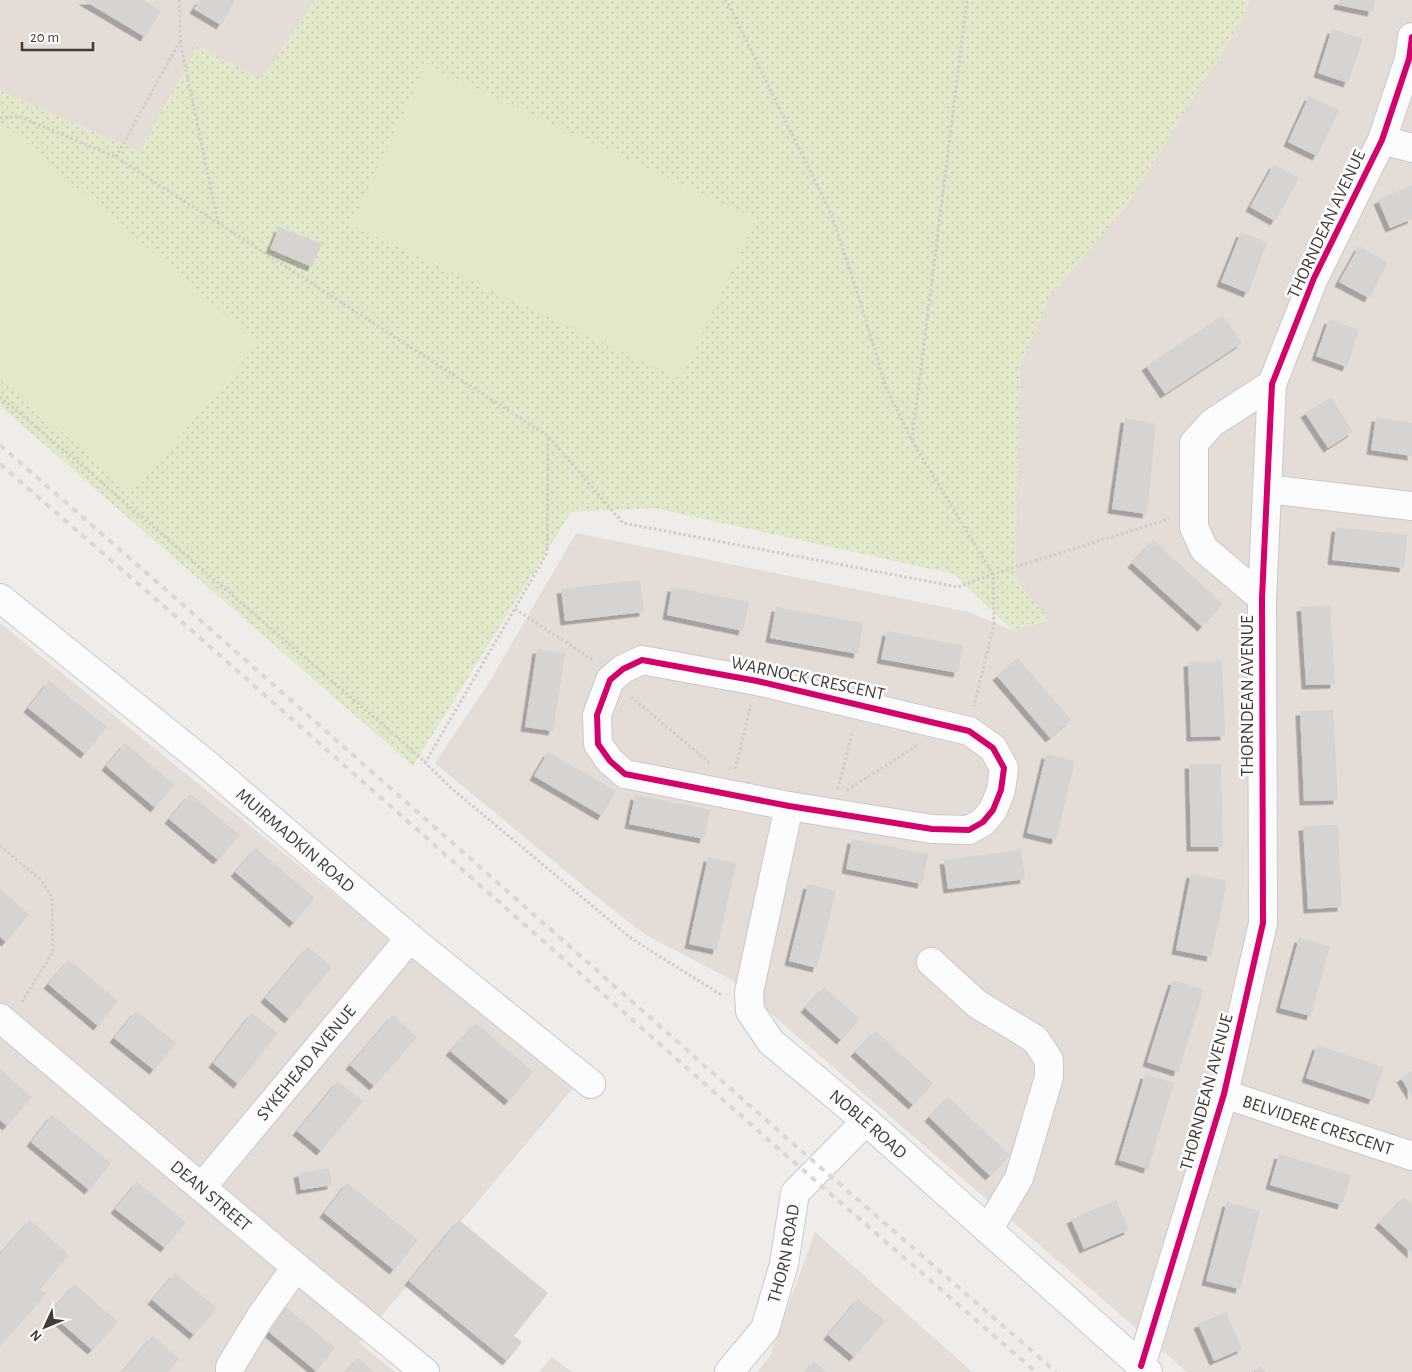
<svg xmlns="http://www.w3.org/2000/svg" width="1412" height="1372" viewBox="0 0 1412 1372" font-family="'Alegreya Sans',sans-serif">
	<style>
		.residential { fill: #e3dcd7 }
		.green { fill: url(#green-dots) }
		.pitch { fill: #e4e8cb }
		.building { fill: #d7d3d1; filter: url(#shadow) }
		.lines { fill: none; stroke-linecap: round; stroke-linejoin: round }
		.minor-casing { stroke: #ccc8c6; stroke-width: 30 }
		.path { stroke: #d0cccb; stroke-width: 3; stroke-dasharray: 2.5 2.5; stroke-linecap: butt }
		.minor { stroke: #fdfcfc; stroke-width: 28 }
		.rail { stroke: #d9d8d8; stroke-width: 4; stroke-dasharray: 6 6; stroke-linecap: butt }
		.cycleway-casing { stroke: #fff; stroke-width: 9 }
		.cycleway { stroke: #d6006c; stroke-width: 6 }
		.labels { text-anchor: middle; stroke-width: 5; stroke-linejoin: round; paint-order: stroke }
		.street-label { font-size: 18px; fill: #453b36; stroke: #fff }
	</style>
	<defs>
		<pattern id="green-dots" width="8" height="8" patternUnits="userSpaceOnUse" patternTransform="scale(1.25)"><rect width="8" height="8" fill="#e4e8cb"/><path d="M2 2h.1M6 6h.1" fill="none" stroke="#c5c8af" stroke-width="1.8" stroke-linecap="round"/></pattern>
		<filter id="shadow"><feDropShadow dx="-4.5" dy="4.5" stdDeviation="0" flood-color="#0004"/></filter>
	</defs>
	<rect width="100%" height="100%" fill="#efecea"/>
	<g class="residential">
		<polygon points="0,0 315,0 262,79 198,46 140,152 0,91"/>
		<polygon points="1249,0 1412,0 1412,1372 1187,1372 732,980 646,935 597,897 435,763 488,684 576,533 969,612 1013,631 1048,620 1015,578 1020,366 1050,296 1125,208 1243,18"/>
		<polygon points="0,623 573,1088 359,1343 395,1372 0,1372"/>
		<polygon points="815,1232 971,1371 970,1372 757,1372 770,1356"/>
		<polygon points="552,1357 572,1372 539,1372"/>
	</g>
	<polygon class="green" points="315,0 1249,0 1243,18 1125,208 1050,296 1020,366 1015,578 1048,619 1013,631 954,574 654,508 571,512 413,766 0,406 0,91 140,152 198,46 262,79"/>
	<g class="pitch">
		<polygon points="426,65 756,219 681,379 351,225"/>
		<polygon points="3,124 259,343 132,492 0,379 0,128"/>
	</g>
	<g class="building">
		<polygon points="83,0 143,0 161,11 145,37"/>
		<polygon points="200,0 235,0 221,25 194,9"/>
		<polygon points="1339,0 1375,0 1372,12 1338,5"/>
		<polygon points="1332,29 1363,39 1348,83 1318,73"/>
		<polygon points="1309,96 1339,110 1317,156 1288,142"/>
		<polygon points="1274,164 1299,178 1275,221 1250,207"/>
		<polygon points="1412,185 1412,219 1390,228 1378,200"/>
		<polygon points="279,227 322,244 312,267 270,249"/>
		<polygon points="1241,232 1267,243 1248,293 1221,282"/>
		<polygon points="1359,246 1388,263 1369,298 1339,282"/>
		<polygon points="1223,315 1242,343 1165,394 1146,366"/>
		<polygon points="1329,319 1359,330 1347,367 1316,356"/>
		<polygon points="1331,397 1353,432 1328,448 1305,413"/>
		<polygon points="1376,417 1412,423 1412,456 1371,450"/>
		<polygon points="1125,418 1156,424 1147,514 1112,509"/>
		<polygon points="1336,527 1407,535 1404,568 1332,560"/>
		<polygon points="1153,540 1223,604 1202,627 1132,563"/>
		<polygon points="640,580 644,612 565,621 561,589"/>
		<polygon points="672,587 749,602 743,631 667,615"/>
		<polygon points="1330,605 1335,684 1306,685 1301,607"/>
		<polygon points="776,607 863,623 858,654 770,638"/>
		<polygon points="887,631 963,646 958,673 881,659"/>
		<polygon points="537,649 565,653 553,731 525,727"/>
		<polygon points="1018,658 1071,720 1050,738 997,676"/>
		<polygon points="1222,661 1225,736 1191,737 1188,662"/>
		<polygon points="49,681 107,727 85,754 28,708"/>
		<polygon points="1333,710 1338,800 1304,801 1300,711"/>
		<polygon points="125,743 174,784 155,808 106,766"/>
		<polygon points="548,752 616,791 602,816 534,776"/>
		<polygon points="1046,754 1075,761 1056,840 1027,833"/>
		<polygon points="1189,764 1221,764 1223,847 1191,847"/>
		<polygon points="190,794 240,835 218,860 169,819"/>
		<polygon points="635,795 710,810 704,839 629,824"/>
		<polygon points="1338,825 1342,907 1308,909 1303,826"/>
		<polygon points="852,839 928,854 922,884 846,869"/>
		<polygon points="256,848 315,898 294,923 235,872"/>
		<polygon points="1021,850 1025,879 948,889 944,860"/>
		<polygon points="708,857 736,863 717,950 689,944"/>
		<polygon points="1191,873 1227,881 1211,957 1176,950"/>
		<polygon points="808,884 836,891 817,968 789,961"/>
		<polygon points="0,889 29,914 6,942 0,937"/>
		<polygon points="1299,938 1330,946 1311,1016 1280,1008"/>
		<polygon points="308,947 332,967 289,1019 265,998"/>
		<polygon points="69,960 118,1001 98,1026 48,984"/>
		<polygon points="1173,980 1204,990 1178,1072 1147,1062"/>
		<polygon points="824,987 860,1019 841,1040 805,1008"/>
		<polygon points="136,1011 176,1043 154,1070 114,1038"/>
		<polygon points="252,1013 278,1033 238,1084 213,1063"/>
		<polygon points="393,1015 417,1037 374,1086 350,1065"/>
		<polygon points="476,1023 533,1072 509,1101 450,1051"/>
		<polygon points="875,1031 933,1083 913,1105 855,1052"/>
		<polygon points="1317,1045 1384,1067 1373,1100 1306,1078"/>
		<polygon points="0,1069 32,1097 7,1126 0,1120"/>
		<polygon points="1412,1071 1412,1096 1401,1078"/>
		<polygon points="1145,1074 1174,1083 1148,1169 1119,1160"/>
		<polygon points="338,1081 363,1101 321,1151 297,1131"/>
		<polygon points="948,1097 1010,1155 990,1176 929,1117"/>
		<polygon points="52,1115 111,1163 89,1190 31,1142"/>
		<polygon points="1279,1154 1351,1175 1342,1205 1270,1185"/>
		<polygon points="329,1168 332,1185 301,1190 298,1173"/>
		<polygon points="137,1182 186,1222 165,1248 115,1209"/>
		<polygon points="347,1183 418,1240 394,1270 324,1213"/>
		<polygon points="1404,1197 1412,1205 1412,1254 1379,1223"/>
		<polygon points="1116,1200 1129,1230 1084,1249 1071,1219"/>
		<polygon points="1227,1202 1260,1211 1240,1289 1206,1281"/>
		<polygon points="30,1220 69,1255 40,1289 46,1294 0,1346 0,1254"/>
		<polygon points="459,1220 548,1293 514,1336 522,1342 507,1361 409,1281"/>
		<polygon points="175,1273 217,1308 194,1335 152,1300"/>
		<polygon points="75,1284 118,1322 92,1350 50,1313"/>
		<polygon points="858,1299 885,1321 854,1357 828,1335"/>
		<polygon points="283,1305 335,1348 316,1371 264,1328"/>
		<polygon points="1226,1312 1242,1349 1214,1361 1198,1324"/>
		<polygon points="153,1336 179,1359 168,1372 122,1372"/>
		<polygon points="358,1358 374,1372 346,1372"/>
		<polygon points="814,1362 826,1372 805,1372"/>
		<polygon points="1260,1366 1266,1372 1255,1372"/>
	</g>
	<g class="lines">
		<defs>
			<g id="minor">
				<polyline points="1382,140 1412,148"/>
				<polyline points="1267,489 1412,506"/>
				<path id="s1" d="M 0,598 L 204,762 L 410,938 L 591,1084"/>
				<polyline points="1262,598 1204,549 1194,527 1194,443 1212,423 1272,384"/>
				<polygon points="642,660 757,681 969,731 993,748 1004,768 1001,790 993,810 983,822 969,830 932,829 789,806 625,774 610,761 598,744 597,715 610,680 623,669"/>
				<path id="s2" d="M 789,806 L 749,992 L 750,1011 L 771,1042 L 866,1121 L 1148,1372"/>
				<polyline points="931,962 977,1004 1035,1039 1049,1060 1049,1077 1019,1178 988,1230"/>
				<path id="s3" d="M 0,1018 L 296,1267 L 425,1372"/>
				<path id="s4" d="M 1224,1094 L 1412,1156"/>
				<path id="s5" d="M 202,1187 L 410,938"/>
				<polyline points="1141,1366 1224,1094 1263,923 1262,598 1272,384 1314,278 1382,140 1409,59 1412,37"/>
				<polyline points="230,1372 230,1367 261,1316 296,1267"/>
				<path id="s6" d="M 729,1372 L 765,1329 L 784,1264 L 795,1193 L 866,1121"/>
			</g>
		</defs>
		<use href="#minor" class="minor-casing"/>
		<g class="path">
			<polyline points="179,0 181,46 218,223"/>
			<polyline points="725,0 729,5 831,214 855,285 886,387 912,441 993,574 1169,519"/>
			<polyline points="0,118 18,116 116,157 548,436 623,523 958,587 993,574 994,624 974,706"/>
			<polyline points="116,157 180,41"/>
			<polyline points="0,397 72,457 412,750 451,788 632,939 723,996"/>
			<polyline points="912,440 967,0"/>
			<polyline points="515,609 590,658 594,662"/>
			<polyline points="631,697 711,764"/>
			<polyline points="425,763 547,553 548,437"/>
			<polyline points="735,769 751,705"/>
			<polyline points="838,789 853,730"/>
			<polyline points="847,790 918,745"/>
			<polyline points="0,846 41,880 52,897 53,952 21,1003"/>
		</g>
		<use href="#minor" class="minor"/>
		<g class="rail">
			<polyline points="0,445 182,604 782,1134 1056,1372"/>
			<polyline points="0,464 173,614 773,1144 1036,1372"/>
		</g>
		<defs>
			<g id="cycleway">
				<polygon points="642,660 757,681 969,731 993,748 1004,768 1001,790 993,810 983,822 969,830 932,829 789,806 625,774 610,761 598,744 597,715 610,680 623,669"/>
				<polyline points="1141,1366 1224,1094 1263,923 1262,598 1272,384 1314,278 1382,140 1409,59 1412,37"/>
			</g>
		</defs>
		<use href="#cycleway" class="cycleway-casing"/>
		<use href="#cycleway" class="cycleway"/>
	</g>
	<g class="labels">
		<g class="street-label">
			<text transform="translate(1326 224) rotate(-65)" y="6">THORNDEAN AVENUE</text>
			<text transform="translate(808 678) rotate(12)" y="6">WARNOCK CRESCENT</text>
			<text transform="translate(1247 696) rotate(-90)" y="6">THORNDEAN AVENUE</text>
			<text dy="6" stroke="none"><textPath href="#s1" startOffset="382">MUIRMADKIN ROAD</textPath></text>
			<text dy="6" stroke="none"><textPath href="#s5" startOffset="162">SYKEHEAD AVENUE</textPath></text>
			<text transform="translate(1206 1092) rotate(-75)" y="6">THORNDEAN AVENUE</text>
			<text dy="6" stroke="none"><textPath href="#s2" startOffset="374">NOBLE ROAD</textPath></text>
			<text dy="6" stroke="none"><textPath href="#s4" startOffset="99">BELVIDERE CRESCENT</textPath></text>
			<text dy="6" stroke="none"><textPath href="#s3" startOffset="276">DEAN STREET</textPath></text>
			<text dy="6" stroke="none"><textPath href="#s6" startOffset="134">THORN ROAD</textPath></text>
		</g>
	</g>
	<g transform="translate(45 1327) rotate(226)" stroke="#ffffff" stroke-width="4" paint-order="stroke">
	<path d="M0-4L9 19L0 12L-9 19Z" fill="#453b36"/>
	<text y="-8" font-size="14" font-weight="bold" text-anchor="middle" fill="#453b36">N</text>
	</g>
	<path d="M22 42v8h71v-8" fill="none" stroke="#453b36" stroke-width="2.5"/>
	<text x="30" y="42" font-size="15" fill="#453b36" stroke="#ffffff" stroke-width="4" paint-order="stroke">20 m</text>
</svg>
